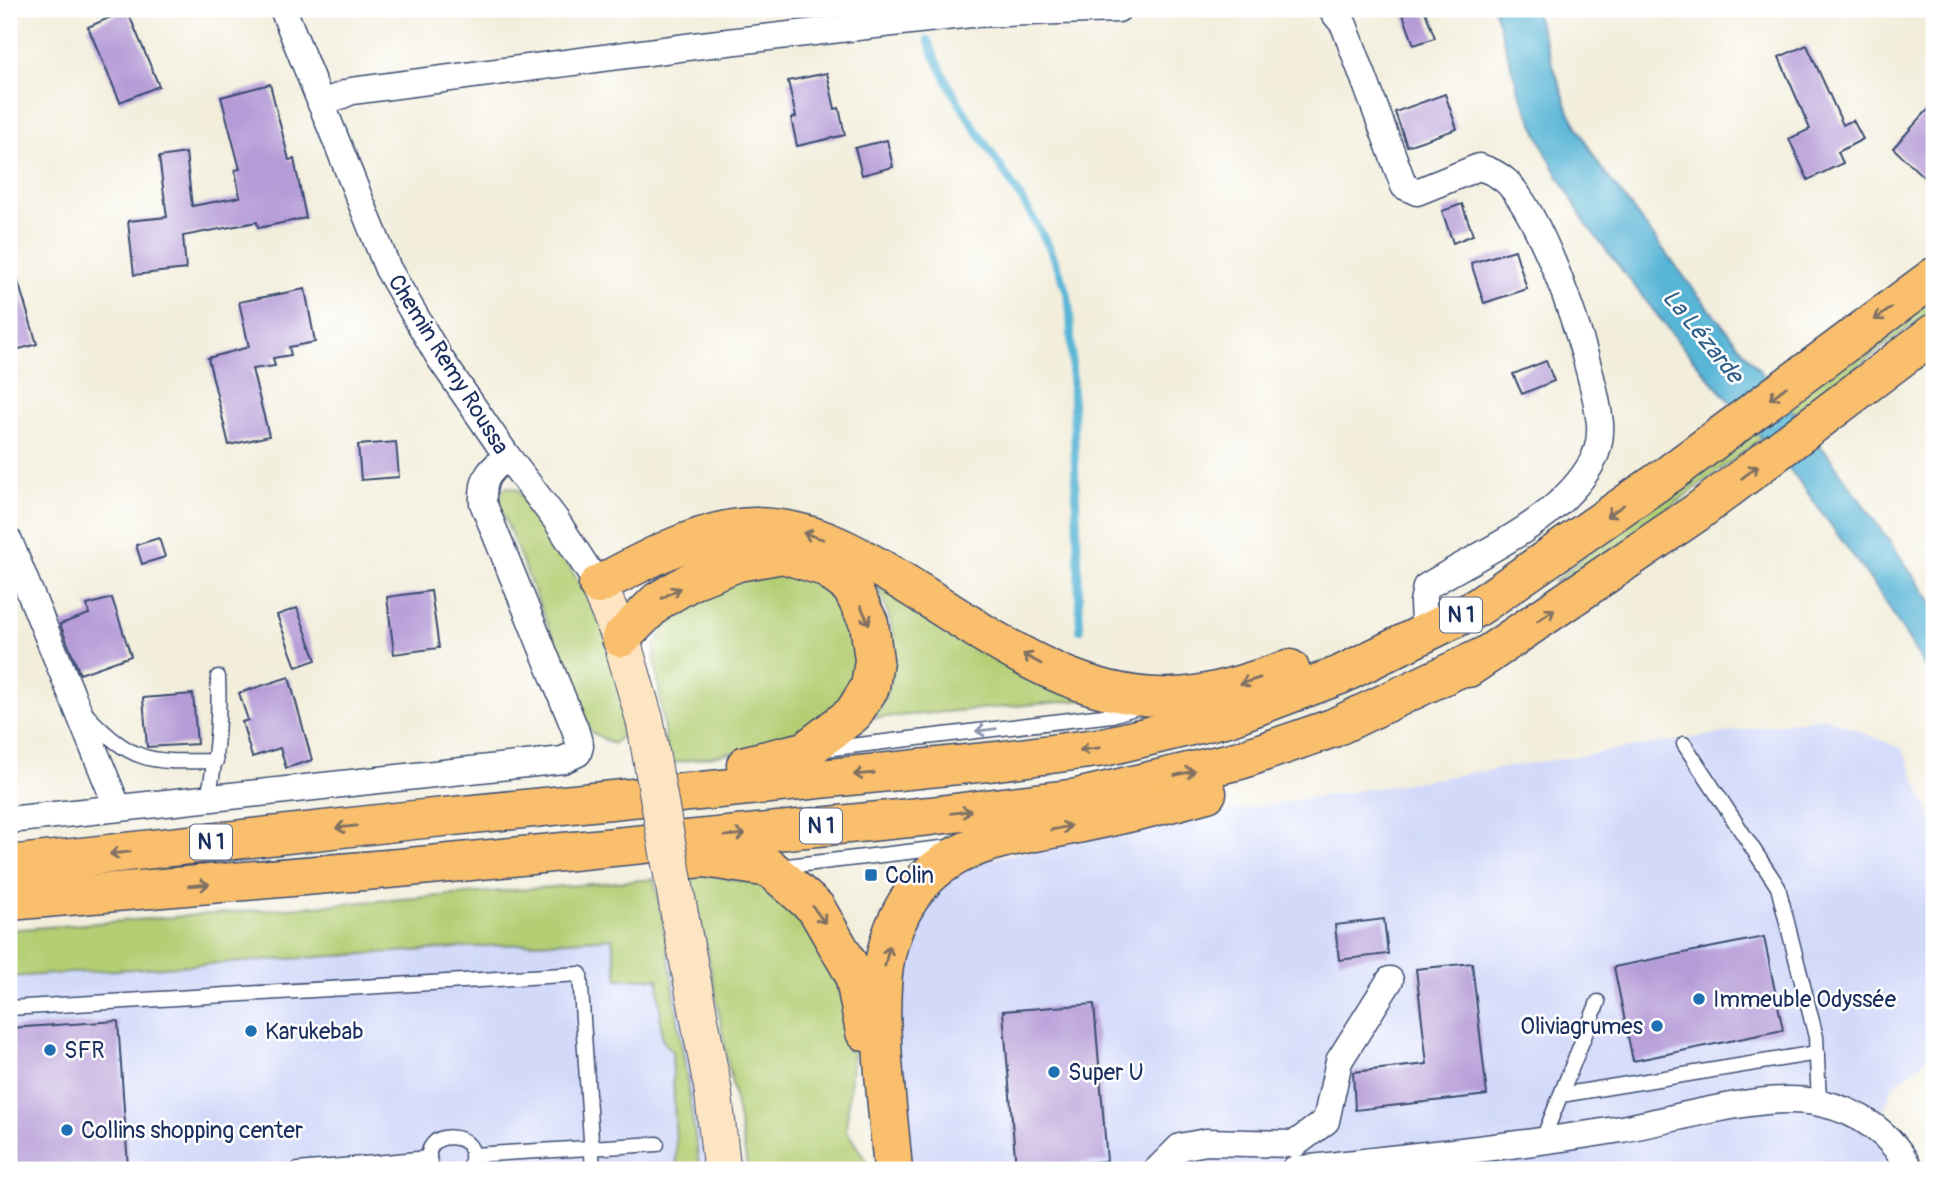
<svg xmlns="http://www.w3.org/2000/svg" width="1943" height="1179" viewBox="0 0 1943 1179" font-family="Pangolin,sans-serif">
	<style>
		.built { fill: #d2d9f9 }
		.green { fill: #b4ce73; stroke: #687e68; stroke-width: 2 }
		.water { fill: #58b5d6; stroke: #3a729a; stroke-width: 2 }
		.lines { fill: none; stroke-linecap: round; stroke-linejoin: round }
		.stream { stroke: #58b5d6; stroke-width: 8 }
		.building { fill: #b69cd7 }
		.service-casing { stroke: #3b4c71; stroke-width: 17 }
		.minor-casing { stroke: #3b4c71; stroke-width: 29 }
		.secondary-casing { stroke: #3b4c71; stroke-width: 39 }
		.trunk-casing { stroke: #3b4c71; stroke-width: 41 }
		.service { stroke: #fff; stroke-width: 14 }
		.minor { stroke: #fff; stroke-width: 26 }
		.secondary { stroke: #fde5c4; stroke-width: 37 }
		.trunk { stroke: #f9bf6c; stroke-width: 38 }
		.secondary-bridge-casing { stroke: #3b4c71; stroke-width: 39; stroke-linecap: butt }
		.secondary-bridge { stroke: #fde5c4; stroke-width: 37 }
		.oneway { stroke: #7f7064 }
		.oneway2 { stroke: #8d97ae }
		.poi-dot { fill: #1f6fb2; stroke: #fff; stroke-width: 2.5 }
		.labels { text-anchor: middle; stroke-width: 5; stroke-linejoin: round; paint-order: stroke }
		.shield { fill: #fff; stroke: #5f6d8e; stroke-width: 2 }
		.shield-label { font-size: 21px; font-weight: bold; fill: #1b2f5e }
		.street-label { font-size: 23px; fill: #1b2f5e; stroke: #fff }
		.poi-label { font-size: 23px; fill: #1b2f5e; stroke: #fff; text-anchor: start }
		.water-label { font-size: 24px; font-style: italic; fill: #305e88; stroke: #fff }
	</style>
	<rect width="100%" height="100%" fill="#fff"/>
	<filter id="ink" filterUnits="userSpaceOnUse"><feTurbulence type="fractalNoise" baseFrequency=".0143" numOctaves="2"/><feDisplacementMap in="SourceGraphic" scale="14" xChannelSelector="R" yChannelSelector="G"/><feConvolveMatrix kernelMatrix="1 2 1 2 8 2 1 2 1" color-interpolation-filters="sRGB"/></filter>
	<filter id="wash" filterUnits="userSpaceOnUse"><feTurbulence type="fractalNoise" baseFrequency=".00686" numOctaves="4" result="noise"/><feDisplacementMap in="SourceGraphic" scale="28" xChannelSelector="R" yChannelSelector="G"/><feGaussianBlur stdDeviation="1.57" result="paint"/><feColorMatrix in="noise" values="0 0 0 0 0 0 0 0 0 0 0 0 0 0 0 0 0 1.4 0 .05"/><feComposite in="paint" operator="in"/></filter>
	<g filter="url(#wash)">
		<rect width="100%" height="100%" fill="#f2eedb"/>
		<g class="built">
			<polygon points="1825,717 1903,749 1934,823 1934,1053 1892,1087 1883,1114 1910,1170 893,1170 890,939 965,864 1210,814"/>
			<polygon points="612,938 690,958 720,1170 9,1170 9,975"/>
		</g>
		<g class="green">
			<polygon points="1934,299 1934,309 1793,414 1786,404"/>
			<polygon points="1754,427 1762,438 1620,545 1570,576 1553,583 1599,543"/>
			<path d="M 508,487 L 517,489 C 551,539 613,624 623,683 C 626,699 623,716 626,732 L 613,744 L 591,732 L 503,514 L 498,493 Z"/>
			<polygon points="754,573 801,573 842,604 852,626 859,658 844,710 780,744 668,764 654,648 663,628 700,592"/>
			<path d="M 877,583 L 1085,700 L 874,718 C 905,663 898,639 877,583 Z"/>
			<polygon points="688,870 780,889 815,924 855,1031 846,1130 867,1162 868,1170 748,1170 708,954"/>
			<polygon points="654,879 667,944 700,1170 677,1170 672,1052 662,1039 658,978 618,979 612,938 9,977 9,930"/>
		</g>
		<polygon class="water" points="1494,9 1534,9 1569,112 1599,165 1698,295 1829,456 1929,598 1934,608 1934,682 1882,596 1796,477 1680,344 1586,224 1548,157 1518,89"/>
		<g class="lines">
			<path class="stream" d="M 928,40 C 960,126 1037,199 1066,289 C 1071,303 1070,322 1071,337 L 1080,630"/>
		</g>
		<g id="blocks">
			<g class="building">
				<polygon points="1401,9 1424,9 1435,38 1414,45"/>
				<polygon points="127,10 159,86 120,102 88,27"/>
				<polygon points="1807,45 1843,125 1853,120 1863,139 1838,152 1843,163 1808,180 1789,139 1810,129 1779,57"/>
				<polygon points="827,73 835,109 839,108 845,135 797,146 791,118 796,117 788,81"/>
				<polygon points="270,84 289,160 294,159 306,218 258,228 257,222 183,236 186,269 134,275 128,221 167,217 159,157 186,153 192,206 240,197 235,170 240,169 221,97"/>
				<polygon points="1445,94 1457,129 1407,146 1395,112"/>
				<polygon points="1934,103 1934,187 1893,148"/>
				<polygon points="887,140 893,167 862,175 855,148"/>
				<polygon points="1462,204 1473,235 1453,243 1442,211"/>
				<polygon points="1515,250 1527,289 1484,303 1471,263"/>
				<polygon points="14,268 37,344 9,352 9,269"/>
				<polygon points="305,289 315,342 289,347 291,355 273,358 275,366 252,369 269,436 229,445 208,358 249,347 239,302"/>
				<polygon points="1546,361 1554,381 1522,394 1513,374"/>
				<polygon points="396,442 399,477 361,480 358,445"/>
				<polygon points="159,538 165,557 142,564 136,545"/>
				<polygon points="431,591 439,648 394,654 387,597"/>
				<polygon points="112,598 131,656 80,674 60,624 89,614 87,605"/>
				<polygon points="297,608 316,660 296,667 277,615"/>
				<polygon points="289,677 312,760 286,768 280,748 252,757 242,722 248,720 239,693"/>
				<polygon points="193,694 197,744 147,747 143,698"/>
				<polygon points="1384,919 1388,954 1339,960 1335,925"/>
				<polygon points="1764,937 1783,1030 1633,1061 1614,967"/>
				<polygon points="1472,963 1487,1095 1355,1110 1353,1072 1427,1064 1416,969"/>
				<polygon points="1094,1004 1107,1161 1016,1168 1003,1011"/>
				<polygon points="118,1021 128,1167 9,1170 9,1028"/>
			</g>
		</g>
	</g>
	<g filter="url(#ink)">
		<use href="#blocks" fill-opacity="0" stroke="#3b4c71" stroke-width="2"/>
		<g class="lines">
			<defs>
				<g id="service">
					<path d="M 87,715 C 134,765 152,762 216,761"/>
					<polyline points="1684,744 1778,887 1816,1037 1819,1102"/>
					<polyline points="825,749 1112,715 1138,707"/>
					<path d="M 208,798 C 217,756 220,719 218,677"/>
					<polyline points="779,867 950,847"/>
					<polyline points="9,1008 580,974 593,1170"/>
					<polyline points="1561,1095 1817,1053"/>
					<polyline points="1542,1141 1598,1002"/>
					<polyline points="472,1155 657,1144"/>
					<polyline points="298,1170 429,1158"/>
					<path d="M 433,1170 C 410,1125 492,1128 468,1170"/>
				</g>
				<g id="minor">
					<polyline points="283,9 388,269 439,357 507,456 556,520 598,585"/>
					<path d="M 1331,9 L 1344,25 L 1404,186 L 1417,192 L 1479,167 C 1491,171 1498,174 1507,182 C 1546,222 1594,367 1600,424 C 1601,439 1597,456 1588,469 C 1552,525 1480,553 1426,587 L 1423,602 L 1424,625"/>
					<polyline points="321,104 352,91 702,45 971,14 1118,9"/>
					<polyline points="9,541 117,806"/>
					<path d="M 9,820 L 563,760 L 578,753 L 580,746 L 575,729 L 483,503 C 482,477 488,473 507,456"/>
					<polyline points="1157,1170 1180,1147 1206,1142 1295,1144 1326,1121 1339,1061 1390,980"/>
					<path d="M 1294,1170 C 1403,1157 1513,1147 1621,1129 C 1679,1119 1764,1091 1820,1103 C 1859,1111 1892,1134 1910,1170"/>
				</g>
				<g id="secondary">
					<polyline points="598,585 621,638 645,721"/>
					<polyline points="680,917 713,1090 722,1170"/>
				</g>
				<g id="trunk">
					<path d="M 598,585 C 641,562 706,526 756,527 C 811,528 852,551 898,579 C 981,630 1070,701 1172,697 C 1212,696 1252,681 1290,669"/>
					<polyline points="621,638 658,601 695,579 738,562 783,554 825,567 851,587 869,623 874,660 870,687 853,714 805,751 746,765"/>
					<polyline points="1468,668 1696,513 1934,333"/>
					<polyline points="681,860 705,858 770,868 816,908 854,974 865,1032"/>
					<polyline points="9,865 414,820 997,761 1104,747 1228,717 1340,675 1478,607 1672,472 1934,277"/>
					<polyline points="9,901 399,868 930,816 1077,798 1240,760 1333,728 1489,654"/>
					<path d="M 893,1170 C 888,1106 877,1038 883,974 C 887,931 909,886 946,862 C 983,837 1035,833 1078,824 C 1122,815 1164,805 1207,793"/>
				</g>
			</defs>
			<use href="#service" class="service-casing"/>
			<use href="#minor" class="minor-casing"/>
			<use href="#secondary" class="secondary-casing"/>
			<use href="#trunk" class="trunk-casing"/>
			<use href="#service" class="service"/>
			<use href="#minor" class="minor"/>
			<use href="#secondary" class="secondary"/>
			<use href="#trunk" class="trunk"/>
			<defs>
				<polyline id="secondary-bridge" points="645,721 680,917"/>
			</defs>
			<use href="#secondary-bridge" class="secondary-bridge-casing"/>
			<use href="#secondary-bridge" class="secondary-bridge"/>
		</g>
		<defs><path id="oneway-shaft" d="M-6 0H5M1.5-3L5.5 0L1.5 3" fill="none" stroke-width="1.6" stroke-linecap="round" stroke-linejoin="round" transform="scale(1.75)"/></defs>
		<g class="oneway">
			<use href="#oneway-shaft" transform="translate(1883 314) rotate(144)"/>
			<use href="#oneway-shaft" transform="translate(1778 393) rotate(143)"/>
			<use href="#oneway-shaft" transform="translate(1750 472) rotate(-37)"/>
			<use href="#oneway-shaft" transform="translate(1615 511) rotate(145)"/>
			<use href="#oneway-shaft" transform="translate(813 536) rotate(-162)"/>
			<use href="#oneway-shaft" transform="translate(671 593) rotate(-30)"/>
			<use href="#oneway-shaft" transform="translate(865 615) rotate(65)"/>
			<use href="#oneway-shaft" transform="translate(1546 615) rotate(-34)"/>
			<use href="#oneway-shaft" transform="translate(1032 659) rotate(-152)"/>
			<use href="#oneway-shaft" transform="translate(1250 681) rotate(163)"/>
			<use href="#oneway-shaft" transform="translate(1090 749) rotate(173)"/>
			<use href="#oneway-shaft" transform="translate(1185 773) rotate(-13)"/>
			<use href="#oneway-shaft" transform="translate(864 774) rotate(175)"/>
			<use href="#oneway-shaft" transform="translate(961 812) rotate(-7)"/>
			<use href="#oneway-shaft" transform="translate(346 827) rotate(174)"/>
			<use href="#oneway-shaft" transform="translate(1061 828) rotate(-12)"/>
			<use href="#oneway-shaft" transform="translate(735 835) rotate(-6)"/>
			<use href="#oneway-shaft" transform="translate(120 853) rotate(174)"/>
			<use href="#oneway-shaft" transform="translate(199 885) rotate(-5)"/>
			<use href="#oneway-shaft" transform="translate(819 915) rotate(54)"/>
			<use href="#oneway-shaft" transform="translate(887 956) rotate(-78)"/>
		</g>
		<use class="oneway2" href="#oneway-shaft" transform="translate(986 730) rotate(173)"/>
	</g>
	<g class="poi-dot">
		<rect x="864" y="868" width="14" height="14" rx="3.5"/>
		<circle cx="1699" cy="999" r="7"/>
		<circle cx="1657" cy="1026" r="7"/>
		<circle cx="251" cy="1031" r="7"/>
		<circle cx="50" cy="1050" r="7"/>
		<circle cx="1054" cy="1072" r="7"/>
		<circle cx="67" cy="1130" r="7"/>
	</g>
	<g class="labels">
		<g class="shield">
			<rect x="1440" y="597.5" width="42" height="35" rx="5"/>
			<rect x="800" y="808.5" width="42" height="35" rx="5"/>
			<rect x="190" y="824.5" width="42" height="35" rx="5"/>
		</g>
		<g class="shield-label">
			<text x="1461" y="622">N 1</text>
			<text x="821" y="833">N 1</text>
			<text x="211" y="849">N 1</text>
		</g>
		<g class="street-label">
			<text transform="translate(449 364) rotate(58)" y="8">Chemin Remy Roussa</text>
		</g>
		<g class="poi-label">
			<text x="885" y="883">Colin</text>
			<text x="1713" y="1007">Immeuble Odyssée</text>
			<text x="1643" y="1034" text-anchor="end">Oliviagrumes</text>
			<text x="265" y="1039">Karukebab</text>
			<text x="64" y="1058">SFR</text>
			<text x="1068" y="1080">Super U</text>
			<text x="81" y="1138">Collins shopping center</text>
		</g>
		<g class="water-label">
			<text transform="translate(1703 336) rotate(51)" y="8">La Lézarde</text>
		</g>
	</g>
	<rect width="1943" height="1179" fill="none" stroke="#fff" stroke-width="35"/>
</svg>
